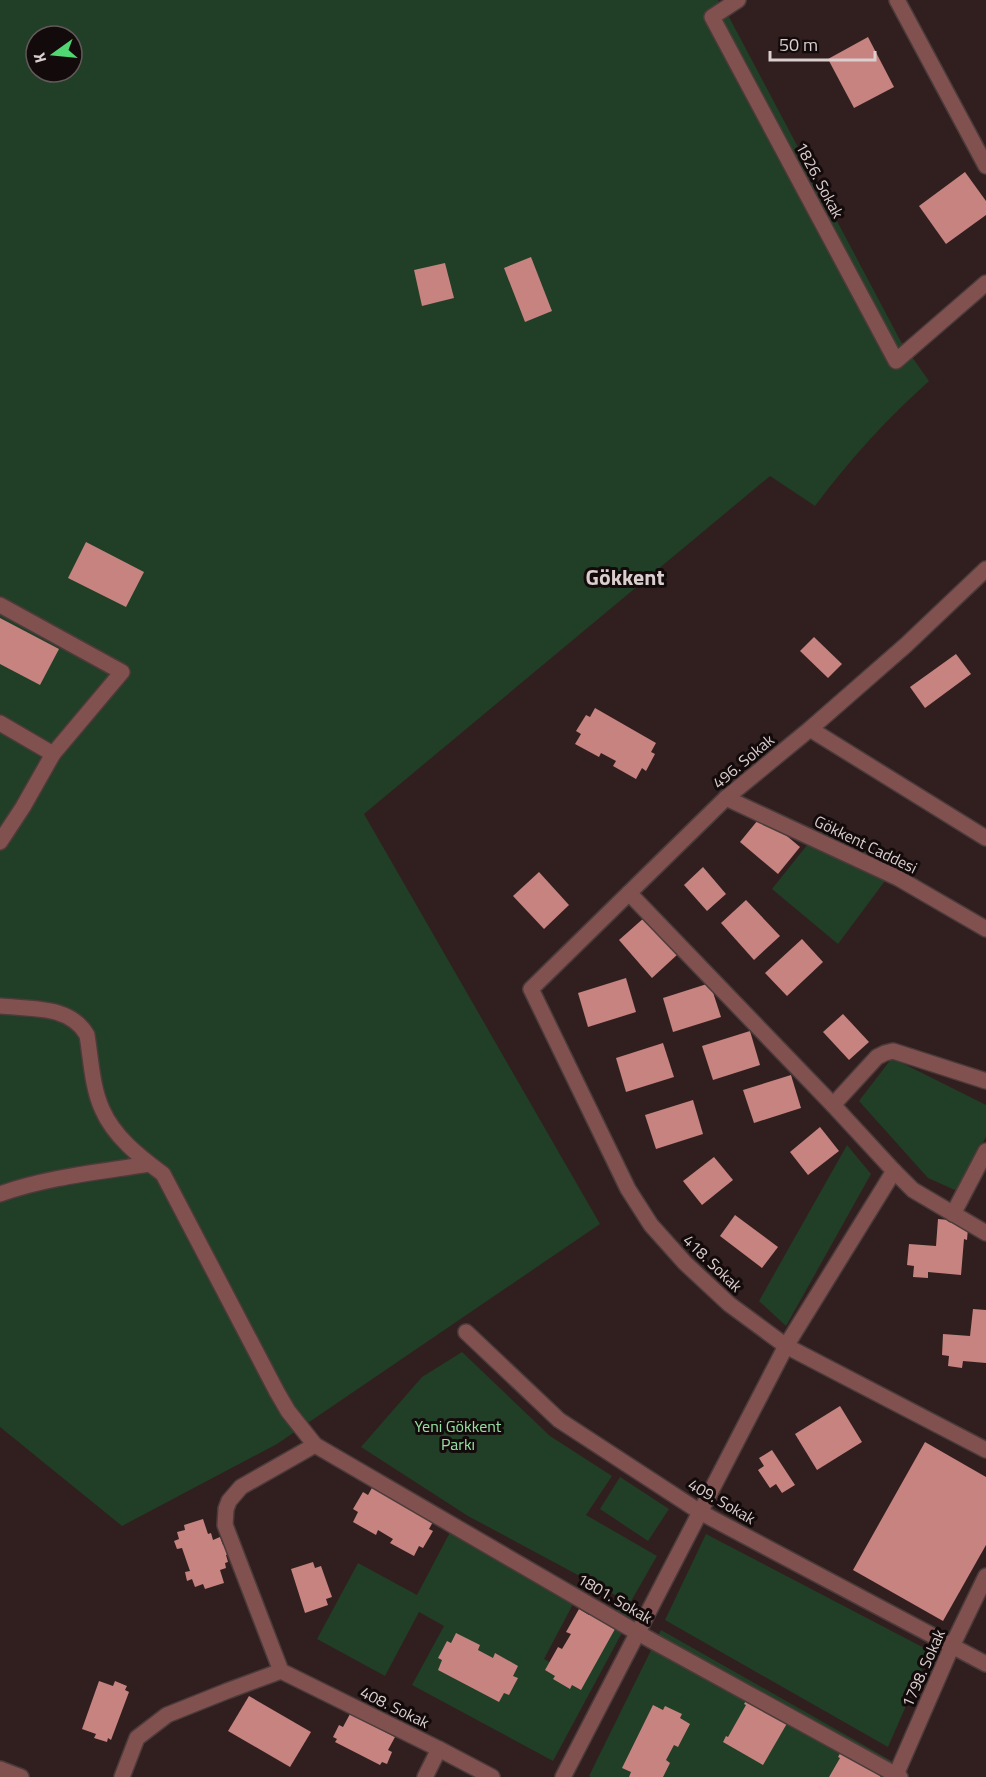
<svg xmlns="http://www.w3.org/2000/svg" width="986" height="1777" viewBox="0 0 986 1777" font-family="'Titillium Web',sans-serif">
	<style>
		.green { fill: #213e26; fill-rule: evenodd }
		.building { fill: #c68380 }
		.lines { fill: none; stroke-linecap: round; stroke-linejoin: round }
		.minor-casing { stroke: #4c3b3b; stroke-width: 18 }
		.minor { stroke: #81514f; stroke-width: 15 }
		.labels { text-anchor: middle; stroke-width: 6; stroke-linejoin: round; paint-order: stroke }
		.street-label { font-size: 16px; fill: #dacece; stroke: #130b0b }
		.park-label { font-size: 16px; fill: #96e1a3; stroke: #130b0b }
		.district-label { font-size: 22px; font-weight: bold; fill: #dacece; stroke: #130b0b }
	</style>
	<rect width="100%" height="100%" fill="#311f1f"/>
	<g class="green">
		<path d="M 0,0 L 718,0 L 729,17 L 900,340 L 929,381 C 887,419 849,460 815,506 L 770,476 L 364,814 L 600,1224 L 277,1444 L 122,1526 L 0,1427 ZM 36,36 L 72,36 L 72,72 L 36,72 Z"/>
		<polygon points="820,829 896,866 838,944 772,889"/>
		<polygon points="892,1058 986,1105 986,1137 957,1191 928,1178 859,1101"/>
		<polygon points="847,1145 871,1174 786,1326 759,1301"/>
		<polygon points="462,1352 550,1436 612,1476 586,1515 657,1556 630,1603 468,1516 361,1447 422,1377"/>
		<polygon points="620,1477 669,1509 648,1541 600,1509"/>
		<polygon points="456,1521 581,1589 544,1659 580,1678 617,1609 631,1616 553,1761 412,1685 444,1626 419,1612 385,1676 317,1639 358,1563 417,1595"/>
		<polygon points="706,1534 930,1651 888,1747 665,1620"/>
		<polygon points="661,1630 897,1764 891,1777 591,1777 589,1776"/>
	</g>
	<g class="building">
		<polygon points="868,37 894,87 854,108 828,59"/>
		<polygon points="965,172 986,201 986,215 946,244 919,206"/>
		<polygon points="531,257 552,311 525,322 504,268"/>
		<polygon points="445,263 454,298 422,306 414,270"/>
		<polygon points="86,542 144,572 126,607 68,578"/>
		<polygon points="0,618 59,649 40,685 0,664"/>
		<polygon points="814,637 842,664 828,678 800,651"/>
		<polygon points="956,654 971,674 925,708 910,687"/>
		<polygon points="595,708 656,743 651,752 655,754 646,771 642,768 636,779 613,766 616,761 601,753 599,757 575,744 581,734 576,731 586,715 590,717"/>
		<polygon points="762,815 800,847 778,874 740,842"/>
		<polygon points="703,867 726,894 707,911 684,885"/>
		<polygon points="539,872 569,905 544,929 513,896"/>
		<polygon points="746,900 780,936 754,960 721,923"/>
		<polygon points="645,917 678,954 652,978 619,940"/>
		<polygon points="802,939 823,962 787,996 765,973"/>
		<polygon points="626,978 636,1012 588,1027 578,993"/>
		<polygon points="710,983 721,1017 673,1032 663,998"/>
		<polygon points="843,1014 869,1042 849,1060 823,1032"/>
		<polygon points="750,1031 760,1065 713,1080 702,1046"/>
		<polygon points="663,1043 674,1077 626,1092 616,1058"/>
		<polygon points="791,1075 801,1108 754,1123 743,1090"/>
		<polygon points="693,1100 703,1134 656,1149 645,1115"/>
		<polygon points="820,1127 839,1151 808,1175 790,1152"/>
		<polygon points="714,1157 733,1180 702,1205 683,1181"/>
		<polygon points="735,1215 778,1247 762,1268 720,1236"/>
		<polygon points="938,1219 960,1221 960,1228 968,1228 967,1240 964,1239 961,1275 928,1272 928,1278 913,1277 914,1266 907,1265 909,1244 936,1246"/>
		<polygon points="973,1309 986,1310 986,1363 963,1361 962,1368 948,1366 949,1356 942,1355 943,1334 970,1336"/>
		<polygon points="840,1406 862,1442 817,1470 795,1434"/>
		<polygon points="925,1442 986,1477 986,1545 943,1621 853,1570"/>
		<polygon points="772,1450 795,1485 782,1493 776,1484 770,1488 758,1470 764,1466 759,1458"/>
		<polygon points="373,1486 434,1520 429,1529 433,1531 423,1548 419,1546 414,1556 390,1543 393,1539 378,1530 376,1535 353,1522 358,1512 353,1509 363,1492 368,1495"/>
		<polygon points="203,1519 208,1534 211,1533 213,1540 220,1537 223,1545 226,1544 229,1554 226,1555 228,1562 225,1563 226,1568 220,1570 224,1583 205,1589 203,1584 195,1587 192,1579 187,1581 185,1572 190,1571 182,1548 177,1549 174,1541 179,1539 177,1532 185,1530 184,1525"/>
		<polygon points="313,1562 315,1568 321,1566 332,1597 326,1599 328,1605 305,1613 291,1569"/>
		<polygon points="579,1609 589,1615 592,1610 609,1619 606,1624 615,1629 581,1690 572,1685 570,1689 553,1679 555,1676 545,1670 558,1647 562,1649 571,1634 566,1632"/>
		<polygon points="456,1633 480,1645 478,1650 493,1658 495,1653 518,1666 513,1676 518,1678 509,1695 504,1693 499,1702 438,1670 442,1660 438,1658 447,1641 451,1643"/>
		<polygon points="99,1681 113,1686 115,1681 127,1686 125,1690 129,1692 111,1740 108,1738 107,1742 94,1738 96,1734 82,1729"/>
		<polygon points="249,1696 311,1732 290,1767 228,1731"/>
		<polygon points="748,1697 789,1720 763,1765 723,1742 726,1736 728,1737 746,1705 744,1704"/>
		<polygon points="653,1705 663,1710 665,1706 682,1714 680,1718 690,1724 678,1747 674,1745 666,1760 670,1763 663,1777 629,1777 631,1772 622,1768"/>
		<polygon points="350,1714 395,1737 388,1750 392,1752 387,1764 382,1762 380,1765 335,1742 337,1739 333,1737 339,1725 343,1727"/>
		<polygon points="842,1750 883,1773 880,1777 829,1777 840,1758 838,1757"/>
	</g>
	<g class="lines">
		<defs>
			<g id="minor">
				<polyline points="738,0 712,17 896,361 986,283"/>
				<polyline points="897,0 986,166"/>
				<polyline points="986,569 906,645 810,729 726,798 531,989 628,1189 651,1225 685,1263 729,1304 786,1346 986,1450"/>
				<polyline points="0,605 122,672 53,754 23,807 0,842"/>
				<polyline points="0,723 53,754"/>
				<polyline points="810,729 986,838"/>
				<polyline points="726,798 898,878 986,929"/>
				<polyline points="629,893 833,1105 894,1171 913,1190 986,1233"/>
				<path d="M 0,1006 C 30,1009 70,1005 87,1035 C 91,1059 92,1087 102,1109 C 114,1137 140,1157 163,1174 L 277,1392 L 288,1411 L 315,1445 L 638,1633 L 900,1777"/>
				<polyline points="833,1105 877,1057 885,1053 893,1051 986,1081"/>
				<path d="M 0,1194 C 47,1177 100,1172 149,1164"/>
				<polyline points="953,1214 986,1151"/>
				<polyline points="466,1332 559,1420 700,1512 986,1664"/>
				<polyline points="281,1671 225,1525 226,1509 229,1501 241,1487 315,1445"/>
				<polyline points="281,1671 439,1749 492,1777"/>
				<polyline points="0,1769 21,1777"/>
				<polyline points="122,1777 137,1738 167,1715 227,1691 281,1671"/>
				<polyline points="425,1777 439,1749"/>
				<polyline points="563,1777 786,1346 894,1171"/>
				<polyline points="895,1777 952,1646 986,1576"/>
			</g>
		</defs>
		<use href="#minor" class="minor-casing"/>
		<use href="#minor" class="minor"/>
	</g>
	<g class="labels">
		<g class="street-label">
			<text transform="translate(820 180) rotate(62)" y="6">1826. Sokak</text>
			<text transform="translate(743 761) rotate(-40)" y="6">496. Sokak</text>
			<text transform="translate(866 844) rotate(26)" y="6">Gökkent Caddesi</text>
			<text transform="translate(713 1263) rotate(44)" y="6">418. Sokak</text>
			<text transform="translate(722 1501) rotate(30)" y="6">409. Sokak</text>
			<text transform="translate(615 1598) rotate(30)" y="6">1801. Sokak</text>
			<text transform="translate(923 1668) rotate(-66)" y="6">1798. Sokak</text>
			<text transform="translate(395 1707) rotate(26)" y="6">408. Sokak</text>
		</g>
		<g class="park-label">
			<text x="458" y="1432">Yeni Gökkent<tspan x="458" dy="18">Parkı</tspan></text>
		</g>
		<g class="district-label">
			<text x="625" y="585">Gökkent</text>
		</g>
	</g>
	<g transform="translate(54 54) rotate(255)"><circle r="28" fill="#130b0b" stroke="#635959" stroke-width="1.5"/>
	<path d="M0-4.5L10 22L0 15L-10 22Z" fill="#51d674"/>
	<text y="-9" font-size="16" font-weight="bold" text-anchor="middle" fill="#dacece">K</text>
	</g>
	<path d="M770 51v9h105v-9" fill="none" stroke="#dacece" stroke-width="3"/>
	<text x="779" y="51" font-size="18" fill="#dacece" stroke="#130b0b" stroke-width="4.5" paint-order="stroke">50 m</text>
</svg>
